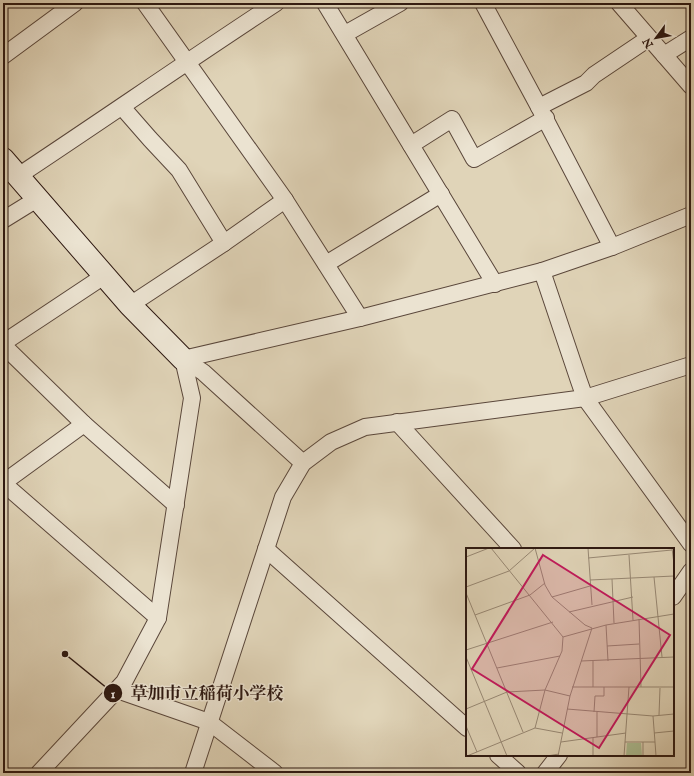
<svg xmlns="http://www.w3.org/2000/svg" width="694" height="776" viewBox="0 0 694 776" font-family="'IM FELL English','Noto Serif JP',serif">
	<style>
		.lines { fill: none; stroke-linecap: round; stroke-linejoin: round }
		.street-casing { stroke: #5a473b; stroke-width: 18 }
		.secondary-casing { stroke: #2d1811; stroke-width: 24 }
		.street { stroke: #ebe3d1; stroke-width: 16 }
		.secondary { stroke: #ebe3d1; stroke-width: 22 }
		.inset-road { fill: none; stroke: #988975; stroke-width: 1 }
		.view { fill: #c2185b; fill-opacity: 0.15; stroke: #c2185b; stroke-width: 2 }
		.inset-edge { fill: none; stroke: #2d1811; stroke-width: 2 }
		.leader { fill: none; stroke: #2d1811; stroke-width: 1.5 }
		.callout-dot { fill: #2d1811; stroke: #ebe3d1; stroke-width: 1.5 }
		.mark-label { font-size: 12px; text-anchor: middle; font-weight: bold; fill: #fff }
		.callout-label { font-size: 17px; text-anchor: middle; font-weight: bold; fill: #2d1811; stroke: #ebe3d1; stroke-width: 3; stroke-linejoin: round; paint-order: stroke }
	</style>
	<rect width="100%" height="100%" fill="#e0d4b8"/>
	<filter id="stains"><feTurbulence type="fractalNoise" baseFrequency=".005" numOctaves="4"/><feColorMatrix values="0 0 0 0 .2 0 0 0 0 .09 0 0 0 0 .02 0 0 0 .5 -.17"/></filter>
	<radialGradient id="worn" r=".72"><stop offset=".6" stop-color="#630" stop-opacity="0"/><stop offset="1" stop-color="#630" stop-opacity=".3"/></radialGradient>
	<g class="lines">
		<defs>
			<g id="street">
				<polyline points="145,3 285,200 360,318"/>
				<polyline points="325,3 495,284"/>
				<polyline points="483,3 539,107 612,247"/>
				<polyline points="619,3 691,86"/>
				<polyline points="345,34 400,3"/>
				<polyline points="664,55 691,38"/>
				<polyline points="3,56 75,3"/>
				<polyline points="122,107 150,139 179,170 224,243"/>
				<polyline points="539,107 586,83 594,75 649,38"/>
				<polyline points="411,145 452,119 474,159 546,118"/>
				<path d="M 18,176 C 104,119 189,60 276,3"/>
				<polyline points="3,220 37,199"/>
				<polyline points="326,264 441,194"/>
				<polyline points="542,271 579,381 585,398 691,544"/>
				<polyline points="130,305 224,243 285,200"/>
				<polyline points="3,343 104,276"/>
				<polyline points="3,345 84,424 176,505"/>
				<polyline points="183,359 360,318 542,271 612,247 691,215"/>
				<polyline points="183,359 203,372 303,463"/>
				<polyline points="397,422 513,549"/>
				<polyline points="3,483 158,618"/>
				<polyline points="3,483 84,424"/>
				<polyline points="266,549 467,728"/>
				<polyline points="673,597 691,571"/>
				<polyline points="117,690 209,722 275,773"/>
				<polyline points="498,755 518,773"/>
				<polyline points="39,773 124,682 158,618 192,398 183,359"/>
				<polyline points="193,773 283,497 303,463 331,442 365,427 585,398 691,365"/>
				<polyline points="545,773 559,755"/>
			</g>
			<polyline id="secondary" points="3,159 130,305 183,359"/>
		</defs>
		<use href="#street" class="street-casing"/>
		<use href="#secondary" class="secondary-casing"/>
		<use href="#street" class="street"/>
		<use href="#secondary" class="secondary"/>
	</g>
	<g transform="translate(466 548)">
		<rect width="208" height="208" fill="#e0d4b8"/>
		<path d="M 161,195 L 175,195 L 176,208 L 160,208 Z" fill="#acbe93"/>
		<path class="inset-road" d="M 25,0 L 97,89 L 96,103 L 79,142 L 69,180M 69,0 L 79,37 L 86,49 L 119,77 L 126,80M 122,0 L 126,57M 206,0 L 208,16M 163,7 L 167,72M 0,9 L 23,0M 122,10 L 206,2M 188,29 L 196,109M 146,31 L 148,75M 124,32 L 208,28M 0,39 L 43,23 L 69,0M 0,45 L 57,184M 86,49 L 124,38M 103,64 L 167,49M 9,67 L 64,47 L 79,35M 173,71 L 175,139M 140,77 L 142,113M 97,89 L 140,77 L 208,66M 141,98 L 173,96M 0,102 L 87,74M 0,109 L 41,208M 115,113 L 208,109M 31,120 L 94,108M 106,139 L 208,139M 127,139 L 127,113M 0,161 L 41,144 L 79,142 L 104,148M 101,161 L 187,168 L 208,166M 128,164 L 129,148 L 138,148 L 138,139M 131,164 L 131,189M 193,167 L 194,140M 0,178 L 11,204M 188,185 L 208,183M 127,190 L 127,208M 95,194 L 160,185M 159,194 L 189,194 L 187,168M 177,194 L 177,208M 189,194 L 190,208M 1,208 L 69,180 L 96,185M 81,208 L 93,206M 92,208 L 104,148 L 126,80M 158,208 L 163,139"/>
		<path class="view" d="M 77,7 L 204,87 L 133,200 L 6,121 Z"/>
		<rect width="208" height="208" class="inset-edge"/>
	</g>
	<path class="leader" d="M65 654L113 693"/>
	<g class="callout-dot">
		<circle cx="65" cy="654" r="4"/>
		<circle cx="113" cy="693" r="10"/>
	</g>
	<g class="mark-label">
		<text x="113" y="698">1</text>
	</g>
	<g class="callout-label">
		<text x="207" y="699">草加市立稲荷小学校</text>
	</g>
	<rect width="694" height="776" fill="none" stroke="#e0d4b8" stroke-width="16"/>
	<rect x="4" y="4" width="686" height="768" fill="none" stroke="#2d1811" stroke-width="2"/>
	<rect x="8" y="8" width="678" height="760" fill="none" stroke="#2d1811"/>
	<g transform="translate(656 38) rotate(238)" stroke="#ebe3d1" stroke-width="3" paint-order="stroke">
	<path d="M0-3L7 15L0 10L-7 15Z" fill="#2d1811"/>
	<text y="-6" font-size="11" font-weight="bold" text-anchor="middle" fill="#2d1811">N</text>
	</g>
	<rect width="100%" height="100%" filter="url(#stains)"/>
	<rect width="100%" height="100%" fill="url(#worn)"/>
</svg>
